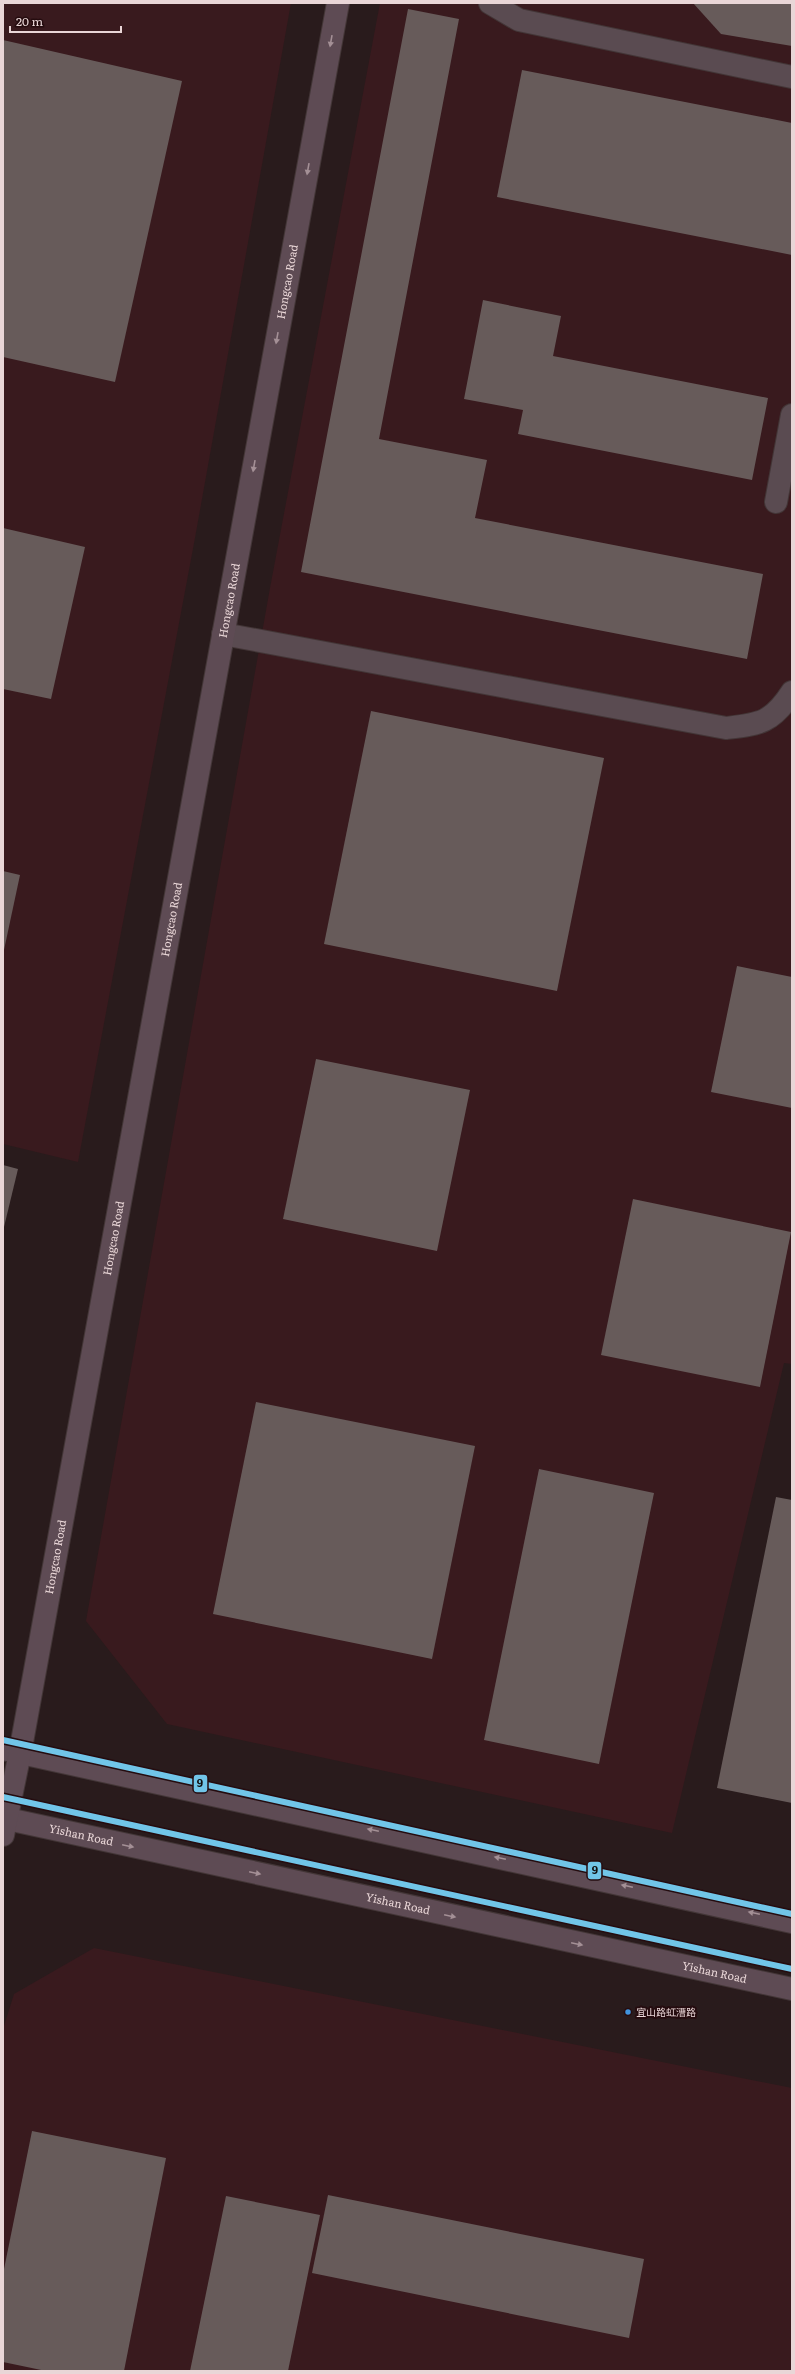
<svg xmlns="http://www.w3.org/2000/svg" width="795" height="2374" viewBox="0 0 795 2374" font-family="Literata,'Noto Sans SC',serif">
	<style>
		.built { fill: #391a1e }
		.building { fill: #675b5a }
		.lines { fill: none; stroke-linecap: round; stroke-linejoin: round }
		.lane-casing { stroke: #433637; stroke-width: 24 }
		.secondary-casing { stroke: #433637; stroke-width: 24 }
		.lane { stroke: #5a4b51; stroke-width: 22 }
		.secondary { stroke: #5e4b54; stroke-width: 22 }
		.metro-1-casing { stroke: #250c0f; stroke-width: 9 }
		.metro-1 { stroke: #71c5e8; stroke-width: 6 }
		.oneway { fill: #a49096 }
		.bus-dot { fill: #4094de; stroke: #250c0f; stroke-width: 1.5 }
		.labels { text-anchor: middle; stroke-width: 4; stroke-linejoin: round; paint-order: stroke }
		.bus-label { font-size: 10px; fill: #e9d6d7; stroke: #250c0f; text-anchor: start }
		.street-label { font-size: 11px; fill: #e9d6d7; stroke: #250c0f }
		.line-badge { stroke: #250c0f; stroke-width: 1.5 }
		.pale-badge-label { font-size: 11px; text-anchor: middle; font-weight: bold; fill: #111 }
	</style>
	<rect width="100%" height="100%" fill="#291b1c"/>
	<g class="built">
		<polygon points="3,3 291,3 195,538 78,1162 3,1144"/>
		<polygon points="380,3 792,3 792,1364 784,1363 672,1833 167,1724 86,1621 270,588"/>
		<polygon points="94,1948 792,2088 792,2371 3,2371 3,2029 14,1994"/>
	</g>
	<g class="building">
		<polygon points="693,3 792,3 792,46 721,34"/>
		<polygon points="408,9 459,19 379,439 487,460 475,518 763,574 747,659 301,572"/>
		<polygon points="3,40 182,81 115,382 3,357"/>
		<polygon points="522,70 792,123 792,255 497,197"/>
		<polygon points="483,300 561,316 553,356 768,398 752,480 518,434 523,410 464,399"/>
		<polygon points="3,528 85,547 51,699 3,689"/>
		<polygon points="371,711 604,758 557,991 324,944"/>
		<polygon points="3,871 20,875 4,950 3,950"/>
		<polygon points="737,966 792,977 792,1108 711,1092"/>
		<polygon points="316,1059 470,1090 437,1251 283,1219"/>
		<polygon points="3,1165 18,1169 4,1227 3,1227"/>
		<polygon points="633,1199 791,1232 760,1387 601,1355"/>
		<polygon points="256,1402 475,1446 432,1659 213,1614"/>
		<polygon points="539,1469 654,1493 599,1764 484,1740"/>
		<polygon points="776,1497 792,1500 792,1803 717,1788"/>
		<polygon points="32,2131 166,2158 124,2371 46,2371 3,2362 3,2274"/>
		<polygon points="328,2195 644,2259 629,2338 312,2273"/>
		<polygon points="226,2196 320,2215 288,2371 190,2371"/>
	</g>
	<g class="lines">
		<defs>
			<g id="lane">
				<polyline points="490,3 519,20 792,77"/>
				<polyline points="776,502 792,415"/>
				<path d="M 223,634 L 726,728 C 760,724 772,723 792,692"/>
			</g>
			<g id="secondary">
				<polyline points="3,1749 792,1922"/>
				<path id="s1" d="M 3,1818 L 792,1989"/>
				<path id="s2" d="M 3,1835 L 20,1753 L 338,3"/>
			</g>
		</defs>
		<use href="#lane" class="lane-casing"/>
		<use href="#secondary" class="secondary-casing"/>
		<use href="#lane" class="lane"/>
		<use href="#secondary" class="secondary"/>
		<defs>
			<g id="metro-1">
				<polyline points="3,1740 792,1914"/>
				<polyline points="3,1797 792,1969"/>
			</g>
		</defs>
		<use href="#metro-1" class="metro-1-casing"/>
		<use href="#metro-1" class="metro-1"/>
	</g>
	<defs><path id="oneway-solid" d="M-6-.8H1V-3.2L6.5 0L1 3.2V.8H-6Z"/></defs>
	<g class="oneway">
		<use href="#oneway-solid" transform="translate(331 41) rotate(100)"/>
		<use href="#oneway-solid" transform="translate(308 169) rotate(100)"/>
		<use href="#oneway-solid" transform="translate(277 338) rotate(100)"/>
		<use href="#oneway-solid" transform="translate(254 466) rotate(100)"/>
		<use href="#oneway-solid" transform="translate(373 1830) rotate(-168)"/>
		<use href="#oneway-solid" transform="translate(128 1846) rotate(12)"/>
		<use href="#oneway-solid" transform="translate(500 1858) rotate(-168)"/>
		<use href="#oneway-solid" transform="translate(255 1873) rotate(12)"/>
		<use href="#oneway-solid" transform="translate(627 1886) rotate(-168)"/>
		<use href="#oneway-solid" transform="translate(754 1913) rotate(-168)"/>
		<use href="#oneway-solid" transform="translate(450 1916) rotate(12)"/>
		<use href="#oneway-solid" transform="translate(577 1944) rotate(12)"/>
	</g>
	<circle class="bus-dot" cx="628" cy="2012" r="3.5"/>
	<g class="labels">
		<g class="bus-label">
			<text x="636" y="2016">宜山路虹漕路</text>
		</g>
		<g class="street-label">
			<text dy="4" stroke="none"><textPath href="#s2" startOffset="1579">Hongcao Road</textPath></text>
			<text dy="4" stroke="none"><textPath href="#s2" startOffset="1255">Hongcao Road</textPath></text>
			<text dy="4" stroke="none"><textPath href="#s2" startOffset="931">Hongcao Road</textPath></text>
			<text dy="4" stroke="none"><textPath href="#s2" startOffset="607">Hongcao Road</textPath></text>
			<text dy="4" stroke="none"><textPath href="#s2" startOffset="283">Hongcao Road</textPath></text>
			<text dy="4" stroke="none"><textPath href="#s1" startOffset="80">Yishan Road</textPath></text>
			<text dy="4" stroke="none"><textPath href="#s1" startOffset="404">Yishan Road</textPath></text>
			<text dy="4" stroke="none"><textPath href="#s1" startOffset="728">Yishan Road</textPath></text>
		</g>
	</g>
	<g class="line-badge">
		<rect x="193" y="1774" width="15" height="19" rx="4" fill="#71c5e8"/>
		<rect x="587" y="1861" width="15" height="19" rx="4" fill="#71c5e8"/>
	</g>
	<g class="pale-badge-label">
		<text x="200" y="1787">9</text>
		<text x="595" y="1874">9</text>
	</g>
	<rect width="795" height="2374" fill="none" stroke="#e9d6d7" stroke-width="8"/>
	<path d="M10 26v6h111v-6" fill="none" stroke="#e9d6d7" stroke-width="2"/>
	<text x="16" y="26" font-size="12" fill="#e9d6d7" stroke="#250c0f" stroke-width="3" paint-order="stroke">20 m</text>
</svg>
